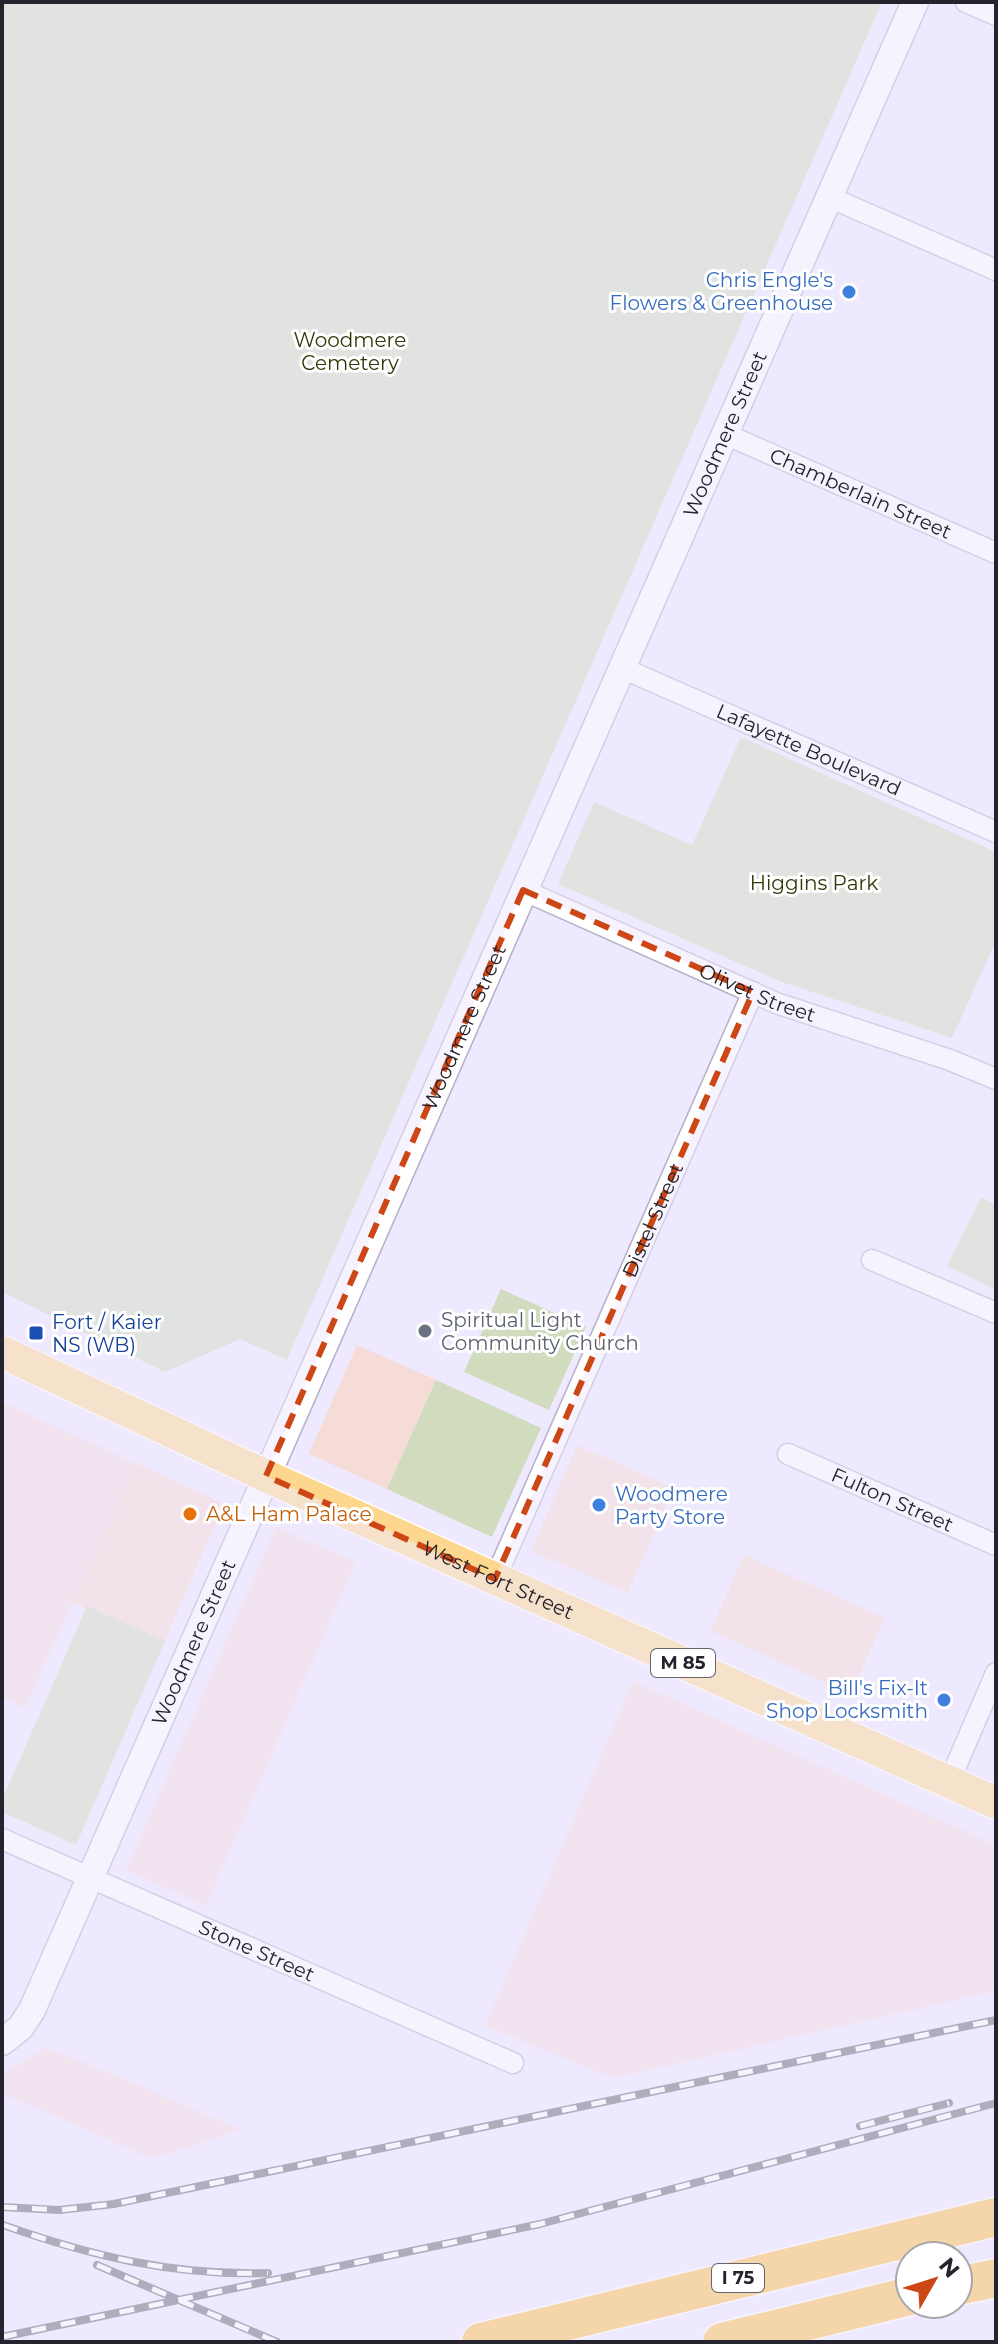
<svg xmlns="http://www.w3.org/2000/svg" width="998" height="2344" viewBox="0 0 998 2344" font-family="Montserrat,sans-serif">
	<style>
		.commercial { fill: #f6dcd6 }
		.industrial { fill: #f6dbe1 }
		.green { fill: #d1dcbe }
		.lines { fill: none; stroke-linecap: round; stroke-linejoin: round }
		.minor-casing { stroke: #b5afc8; stroke-width: 23 }
		.tertiary-casing { stroke: #b5afc8; stroke-width: 29 }
		.primary-casing { stroke: #fff; stroke-width: 35 }
		.motorway-casing { stroke: #fff; stroke-width: 41 }
		.minor { stroke: #fff; stroke-width: 20 }
		.tertiary { stroke: #fff; stroke-width: 26 }
		.primary { stroke: #fed78f; stroke-width: 32 }
		.motorway { stroke: #fdbc45; stroke-width: 38 }
		.rail-casing { stroke: #65626f; stroke-width: 8 }
		.rail { stroke: #fff; stroke-width: 5; stroke-dasharray: 15; stroke-linecap: butt }
		.marked { fill: none; stroke: #cd4615; stroke-width: 6; stroke-dasharray: 16 10; stroke-linejoin: round }
		.shop-dot { fill: #3f7fe0; stroke: #fff; stroke-width: 3 }
		.worship-dot { fill: #6b7280; stroke: #fff; stroke-width: 3 }
		.transit-dot { fill: #1a4fb4; stroke: #fff; stroke-width: 3 }
		.food-dot { fill: #e8710a; stroke: #fff; stroke-width: 3 }
		.labels { text-anchor: middle; stroke-width: 6; stroke-linejoin: round; paint-order: stroke }
		.shield { fill: #fff; stroke: #66656c; stroke-width: 2 }
		.shield-label { font-size: 18px; font-weight: bold; fill: #25232d }
		.shop-label { font-size: 20px; fill: #366cbe; stroke: #fff; text-anchor: end }
		.park-label { font-size: 20px; fill: #2d3a06; stroke: #fff }
		.street-label { font-size: 20px; fill: #25232d; stroke: #fff }
		.worship-label { font-size: 20px; fill: #5b616d; stroke: #fff; text-anchor: start }
		.transit-label { font-size: 20px; fill: #164399; stroke: #fff; text-anchor: start }
		.food-label { font-size: 20px; fill: #c56008; stroke: #fff; text-anchor: start }
	</style>
	<rect width="100%" height="100%" fill="#eee9fe"/>
	<g class="commercial">
		<polygon points="357,1345 436,1380 387,1489 309,1454"/>
		<polygon points="577,1445 674,1488 628,1593 531,1551"/>
		<polygon points="136,1463 224,1504 165,1641 73,1602"/>
		<polygon points="744,1555 885,1618 851,1694 710,1631"/>
	</g>
	<g class="industrial">
		<polygon points="2,1402 136,1463 25,1708 2,1698"/>
		<polygon points="276,1527 356,1562 206,1906 126,1870"/>
		<polygon points="633,1681 996,1845 996,1991 613,2078 485,2026"/>
		<polygon points="46,2047 139,2085 241,2130 153,2159 2,2093 2,2075"/>
	</g>
	<g class="green">
		<polygon points="2,2 882,2 287,1360 240,1339 165,1372 2,1292"/>
		<polygon points="741,737 996,852 996,941 952,1038 782,982 558,884 594,802 692,845"/>
		<polygon points="981,1197 996,1204 996,1290 947,1266"/>
		<polygon points="501,1289 586,1327 549,1410 464,1372"/>
		<polygon points="436,1380 541,1428 492,1537 387,1489"/>
		<polygon points="87,1606 165,1641 76,1845 2,1812 2,1800"/>
	</g>
	<g class="lines">
		<defs>
			<g id="minor">
				<polyline points="966,2 996,15"/>
				<polyline points="829,197 996,270"/>
				<path id="s1" d="M 725,434 L 996,553"/>
				<path id="s2" d="M 622,668 L 996,832"/>
				<path id="s3" d="M 523,890 L 776,1003 L 950,1060 L 996,1079"/>
				<polyline points="872,1260 996,1313"/>
				<path id="s4" d="M 788,1454 L 996,1545"/>
				<path id="s5" d="M 495,1579 L 753,992"/>
				<polyline points="949,1782 996,1673"/>
				<path id="s6" d="M 2,1839 L 513,2063"/>
			</g>
			<g id="tertiary">
				<path id="s7" d="M 2,2042 L 21,2027 L 32,2010 L 915,2"/>
			</g>
			<g id="primary">
				<path id="s8" d="M 2,1352 L 266,1476 L 996,1803"/>
			</g>
			<g id="motorway">
				<polyline points="958,2286 996,2278"/>
				<polyline points="481,2342 996,2217"/>
				<polyline points="722,2342 910,2296"/>
			</g>
		</defs>
		<use href="#minor" class="minor-casing"/>
		<use href="#tertiary" class="tertiary-casing"/>
		<use href="#primary" class="primary-casing"/>
		<use href="#motorway" class="motorway-casing"/>
		<use href="#minor" class="minor"/>
		<use href="#tertiary" class="tertiary"/>
		<use href="#primary" class="primary"/>
		<use href="#motorway" class="motorway"/>
		<defs>
			<g id="rail">
				<polyline points="860,2126 949,2103"/>
				<polyline points="2,2207 59,2210 114,2204 996,2020"/>
				<path d="M 3,2225 C 91,2256 174,2276 268,2273"/>
				<polyline points="97,2265 277,2342"/>
				<polyline points="2,2337 540,2224 996,2103"/>
			</g>
		</defs>
		<use href="#rail" class="rail-casing"/>
		<use href="#rail" class="rail"/>
	</g>
	<path d="M0 0H998V2344H0ZM 523,890 L 753,992 L 495,1579 L 266,1476 Z" fill="#eee9fe" fill-opacity=".55" fill-rule="evenodd"/>
	<path class="marked" d="M 523,890 L 753,992 L 495,1579 L 266,1476 Z"/>
	<g class="shop-dot">
		<circle cx="849" cy="292" r="8"/>
		<circle cx="599" cy="1505" r="8"/>
		<circle cx="944" cy="1700" r="8"/>
	</g>
	<circle class="worship-dot" cx="425" cy="1331" r="8"/>
	<rect class="transit-dot" x="28" y="1325" width="16" height="16" rx="4"/>
	<circle class="food-dot" cx="190" cy="1514" r="8"/>
	<g class="labels">
		<g class="shield">
			<rect x="651" y="1649" width="64" height="28" rx="6"/>
			<rect x="712" y="2264" width="52" height="28" rx="6"/>
		</g>
		<g class="shield-label">
			<text x="683" y="1669">M 85</text>
			<text x="738" y="2284">I 75</text>
		</g>
		<g class="shop-label">
			<text x="833" y="287">Chris Engle's<tspan x="833" dy="23">Flowers &amp; Greenhouse</tspan></text>
			<text x="615" y="1501" text-anchor="start">Woodmere<tspan x="615" dy="23">Party Store</tspan></text>
			<text x="928" y="1695">Bill's Fix-It<tspan x="928" dy="23">Shop Locksmith</tspan></text>
		</g>
		<g class="park-label">
			<text x="350" y="347">Woodmere<tspan x="350" dy="23">Cemetery</tspan></text>
			<text x="814" y="890">Higgins Park</text>
		</g>
		<g class="street-label">
			<text dy="7" stroke="none"><textPath href="#s7" startOffset="1766">Woodmere Street</textPath></text>
			<text dy="7" stroke="none"><textPath href="#s1" startOffset="148">Chamberlain Street</textPath></text>
			<text dy="7" stroke="none"><textPath href="#s2" startOffset="204">Lafayette Boulevard</textPath></text>
			<text dy="7" stroke="none"><textPath href="#s3" startOffset="256">Olivet Street</textPath></text>
			<text dy="7" stroke="none"><textPath href="#s7" startOffset="1118">Woodmere Street</textPath></text>
			<text dy="7" stroke="none"><textPath href="#s5" startOffset="392">Distel Street</textPath></text>
			<text dy="7" stroke="none"><textPath href="#s4" startOffset="114">Fulton Street</textPath></text>
			<text dy="7" stroke="none"><textPath href="#s8" startOffset="546">West Fort Street</textPath></text>
			<text dy="7" stroke="none"><textPath href="#s7" startOffset="446">Woodmere Street</textPath></text>
			<text dy="7" stroke="none"><textPath href="#s6" startOffset="278">Stone Street</textPath></text>
		</g>
		<g class="worship-label">
			<text x="441" y="1327">Spiritual Light<tspan x="441" dy="23">Community Church</tspan></text>
		</g>
		<g class="transit-label">
			<text x="52" y="1329">Fort / Kaier<tspan x="52" dy="23">NS (WB)</tspan></text>
		</g>
		<g class="food-label">
			<text x="206" y="1521">A&amp;L Ham Palace</text>
		</g>
	</g>
	<rect width="998" height="2344" fill="none" stroke="#25232d" stroke-width="8"/>
	<g transform="translate(934 2280) rotate(51)"><circle r="38" fill="#ffffff" stroke="#a8a7ab" stroke-width="2"/>
	<path d="M0-6L14 30L0 20L-14 30Z" fill="#cd4615"/>
	<text y="-12" font-size="22" font-weight="bold" text-anchor="middle" fill="#25232d">N</text>
	</g>
</svg>
